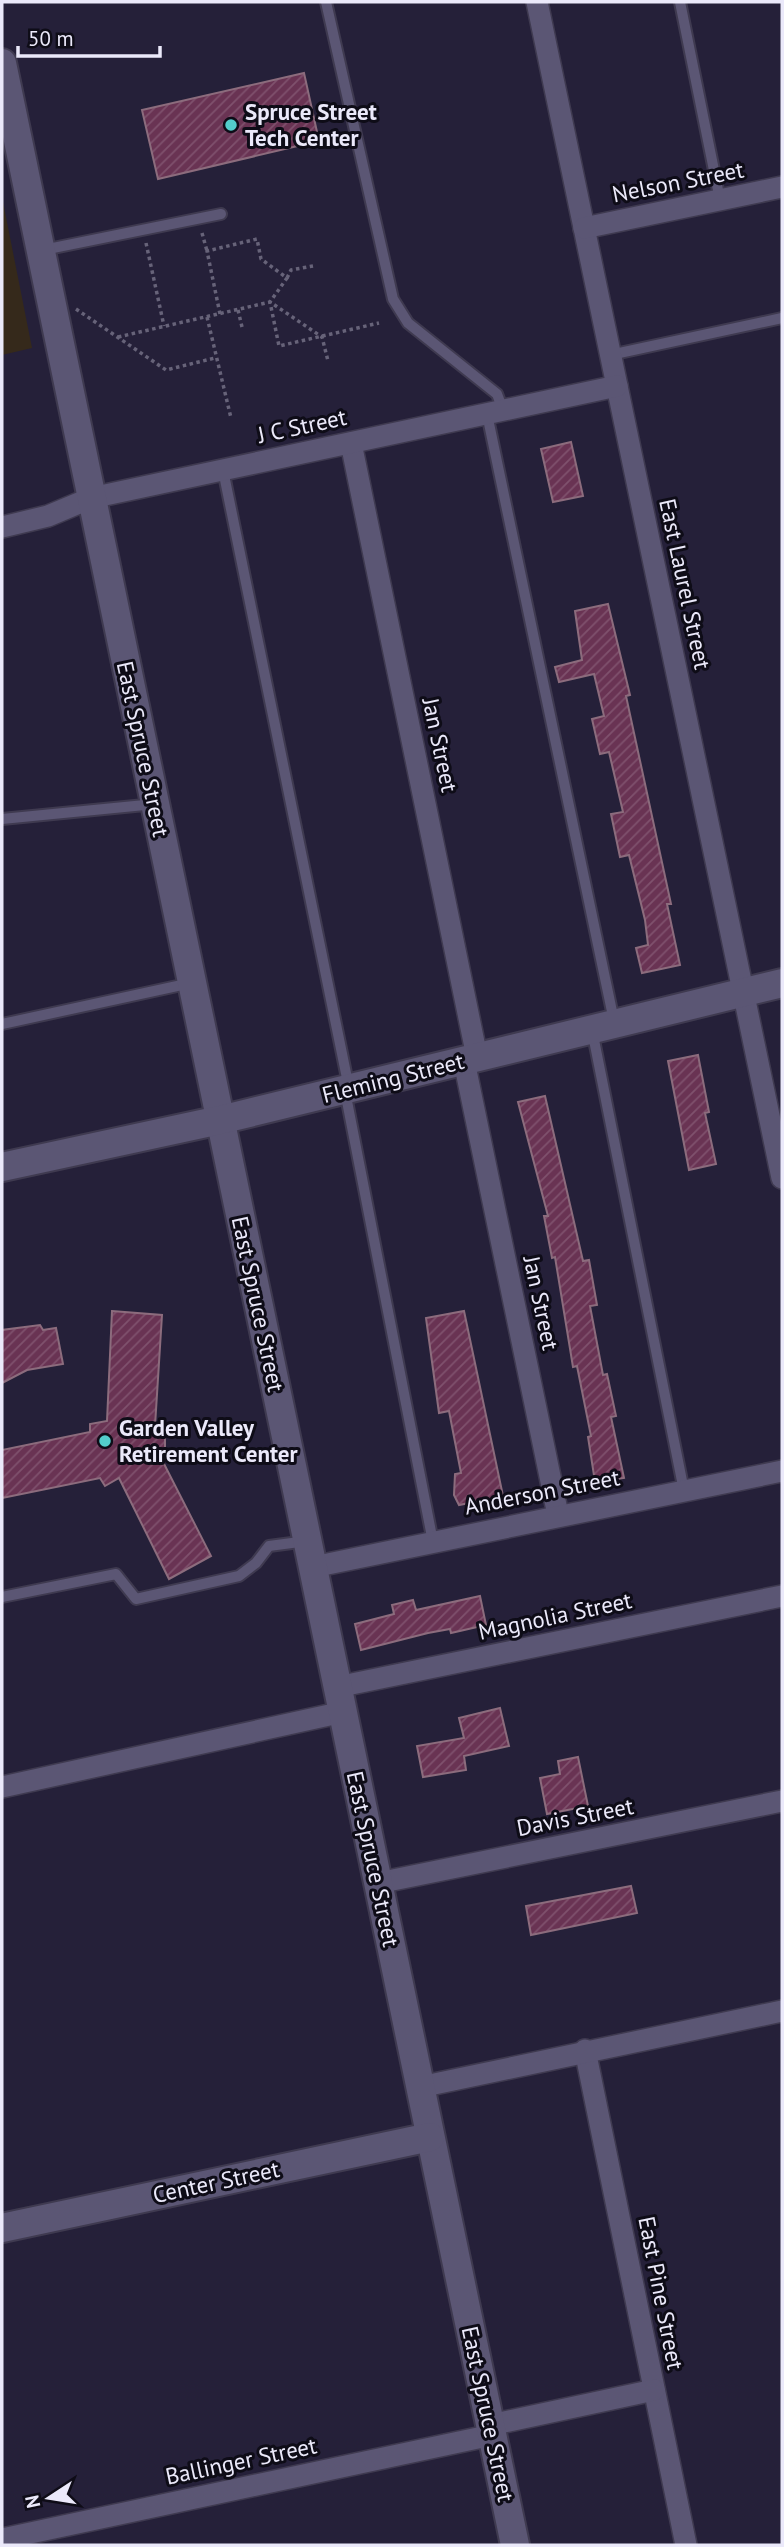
<svg xmlns="http://www.w3.org/2000/svg" width="784" height="2547" viewBox="0 0 784 2547" font-family="'PT Sans',sans-serif">
	<style>
		.education { fill: #35291b }
		.building { fill: url(#building-hatch); stroke: #8c6c7d; stroke-width: 2 }
		.lines { fill: none; stroke-linecap: round; stroke-linejoin: round }
		.service-casing { stroke: #3f3a50; stroke-width: 14 }
		.minor-casing { stroke: #3f3a50; stroke-width: 24 }
		.tertiary-casing { stroke: #3f3a50; stroke-width: 32 }
		.path { stroke: #676379; stroke-width: 3.5; stroke-dasharray: 3.5 3.5; stroke-linecap: butt }
		.service { stroke: #5b5674; stroke-width: 10 }
		.minor { stroke: #5b5674; stroke-width: 21 }
		.tertiary { stroke: #5b5674; stroke-width: 28 }
		.poi-dot { fill: #53cdcb; stroke: #0e0c17; stroke-width: 2.5 }
		.labels { text-anchor: middle; stroke-width: 6; stroke-linejoin: round; paint-order: stroke }
		.poi-label { font-size: 23px; font-weight: bold; fill: #ebe9fa; stroke: #0e0c17; text-anchor: start }
		.street-label { font-size: 23px; fill: #ebe9fa; stroke: #0e0c17 }
	</style>
	<defs>
		<pattern id="building-hatch" width="6" height="6" patternUnits="userSpaceOnUse" patternTransform="scale(1.75)"><rect width="6" height="6" fill="#693353"/><path d="M-1 1l2-2M0 6l6-6M5 7l2-2" fill="none" stroke="#7f516d"/></pattern>
	</defs>
	<rect width="100%" height="100%" fill="#252039"/>
	<polygon class="education" points="2,197 32,348 2,355"/>
	<g class="building">
		<polygon points="304,73 319,141 158,179 142,110"/>
		<polygon points="571,442 583,496 553,502 541,449"/>
		<polygon points="608,604 630,695 626,696 671,904 667,904 680,965 642,973 636,948 648,945 645,920 629,855 620,857 611,814 623,812 609,752 600,754 592,719 604,716 594,674 559,682 555,667 582,660 575,611"/>
		<polygon points="698,1055 709,1112 705,1113 716,1164 689,1170 668,1061"/>
		<polygon points="545,1096 583,1261 589,1260 597,1305 590,1306 603,1375 607,1374 616,1416 611,1417 624,1478 595,1482 588,1437 591,1436 577,1366 573,1367 555,1257 552,1258 544,1216 548,1216 518,1102"/>
		<polygon points="112,1311 162,1315 155,1426 165,1425 165,1452 160,1456 211,1556 169,1579 119,1478 105,1486 100,1478 2,1498 2,1450 90,1432 90,1424 107,1421"/>
		<polygon points="464,1311 503,1496 459,1505 454,1495 455,1474 461,1473 449,1411 439,1413 426,1318"/>
		<polygon points="40,1325 43,1330 56,1328 63,1364 27,1370 2,1383 2,1330"/>
		<polygon points="480,1596 486,1625 451,1633 450,1629 428,1633 361,1650 355,1624 394,1614 392,1605 413,1600 416,1610"/>
		<polygon points="500,1708 509,1746 464,1756 466,1770 423,1777 417,1746 464,1738 459,1718"/>
		<polygon points="578,1757 588,1806 547,1814 540,1778 560,1774 558,1761"/>
		<polygon points="631,1886 637,1913 531,1935 526,1906"/>
	</g>
	<g class="lines">
		<defs>
			<g id="service">
				<polyline points="326,2 393,299 408,323 497,394 503,410"/>
				<polyline points="680,2 720,200"/>
				<polyline points="43,250 221,214"/>
				<polyline points="610,355 782,318"/>
				<polyline points="487,414 614,1021"/>
				<polyline points="223,470 349,1088"/>
				<polyline points="2,819 155,804"/>
				<polyline points="2,1024 191,983"/>
				<polyline points="592,1030 684,1491"/>
				<polyline points="345,1091 433,1542"/>
				<polyline points="2,1597 116,1574 136,1599 239,1576 256,1563 269,1546 307,1541"/>
			</g>
			<g id="minor">
				<polyline points="537,2 782,1178"/>
				<polyline points="584,228 782,187"/>
				<polyline points="351,443 477,1057"/>
				<polyline points="2,527 48,516 91,498 617,386"/>
				<polyline points="464,1061 558,1515"/>
				<polyline points="313,1567 782,1471"/>
				<polyline points="337,1687 782,1596"/>
				<polyline points="2,1787 343,1712"/>
				<polyline points="378,1883 782,1801"/>
				<polyline points="585,2050 686,2545"/>
				<polyline points="420,2087 782,2011"/>
				<polyline points="490,2425 654,2390"/>
				<polyline points="2,2539 492,2435"/>
			</g>
			<g id="tertiary">
				<polyline points="2,63 515,2545"/>
				<polyline points="2,1167 220,1120 782,983"/>
				<polyline points="2,2228 430,2137"/>
			</g>
		</defs>
		<use href="#service" class="service-casing"/>
		<use href="#minor" class="minor-casing"/>
		<use href="#tertiary" class="tertiary-casing"/>
		<g class="path">
			<polyline points="202,233 207,251"/>
			<polyline points="146,243 164,326"/>
			<polyline points="287,278 291,270 313,266"/>
			<polyline points="76,309 166,370 215,358"/>
			<polyline points="238,310 242,327"/>
			<polyline points="220,314 207,251 257,239 261,259 287,278 270,302 279,346 379,323"/>
			<polyline points="207,317 231,418"/>
			<polyline points="118,337 270,302 322,337 328,361"/>
		</g>
		<use href="#service" class="service"/>
		<use href="#minor" class="minor"/>
		<use href="#tertiary" class="tertiary"/>
	</g>
	<g class="poi-dot">
		<circle cx="231" cy="125" r="7"/>
		<circle cx="105" cy="1441" r="7"/>
	</g>
	<g class="labels">
		<g class="poi-label">
			<text x="245" y="120">Spruce Street<tspan x="245" dy="26">Tech Center</tspan></text>
			<text x="119" y="1436">Garden Valley<tspan x="119" dy="26">Retirement Center</tspan></text>
		</g>
		<g class="street-label">
			<text transform="translate(678 182) rotate(-11)" y="8">Nelson Street</text>
			<text transform="translate(302 426) rotate(-12)" y="8">J C Street</text>
			<text transform="translate(685 584) rotate(78)" y="8">East Laurel Street</text>
			<text transform="translate(440 745) rotate(78)" y="8">Jan Street</text>
			<text transform="translate(143 749) rotate(78)" y="8">East Spruce Street</text>
			<text transform="translate(393 1078) rotate(-14)" y="8">Fleming Street</text>
			<text transform="translate(541 1303) rotate(78)" y="8">Jan Street</text>
			<text transform="translate(258 1304) rotate(78)" y="8">East Spruce Street</text>
			<text transform="translate(542 1492) rotate(-11)" y="8">Anderson Street</text>
			<text transform="translate(555 1616) rotate(-12)" y="8">Magnolia Street</text>
			<text transform="translate(575 1817) rotate(-11)" y="8">Davis Street</text>
			<text transform="translate(373 1859) rotate(78)" y="8">East Spruce Street</text>
			<text transform="translate(216 2182) rotate(-12)" y="8">Center Street</text>
			<text transform="translate(661 2293) rotate(79)" y="8">East Pine Street</text>
			<text transform="translate(488 2414) rotate(78)" y="8">East Spruce Street</text>
			<text transform="translate(241 2461) rotate(-12)" y="8">Ballinger Street</text>
		</g>
	</g>
	<rect width="784" height="2547" fill="none" stroke="#ebe9fa" stroke-width="7"/>
	<g transform="translate(49 2498) rotate(258)" stroke="#0e0c17" stroke-width="5" paint-order="stroke">
	<path d="M0-5L12 26L0 18L-12 26Z" fill="#ebe9fa"/>
	<text y="-10" font-size="19" font-weight="bold" text-anchor="middle" fill="#ebe9fa">N</text>
	</g>
	<path d="M18 46v10h142v-10" fill="none" stroke="#ebe9fa" stroke-width="3.5"/>
	<text x="28" y="46" font-size="21" fill="#ebe9fa" stroke="#0e0c17" stroke-width="5" paint-order="stroke">50 m</text>
</svg>
